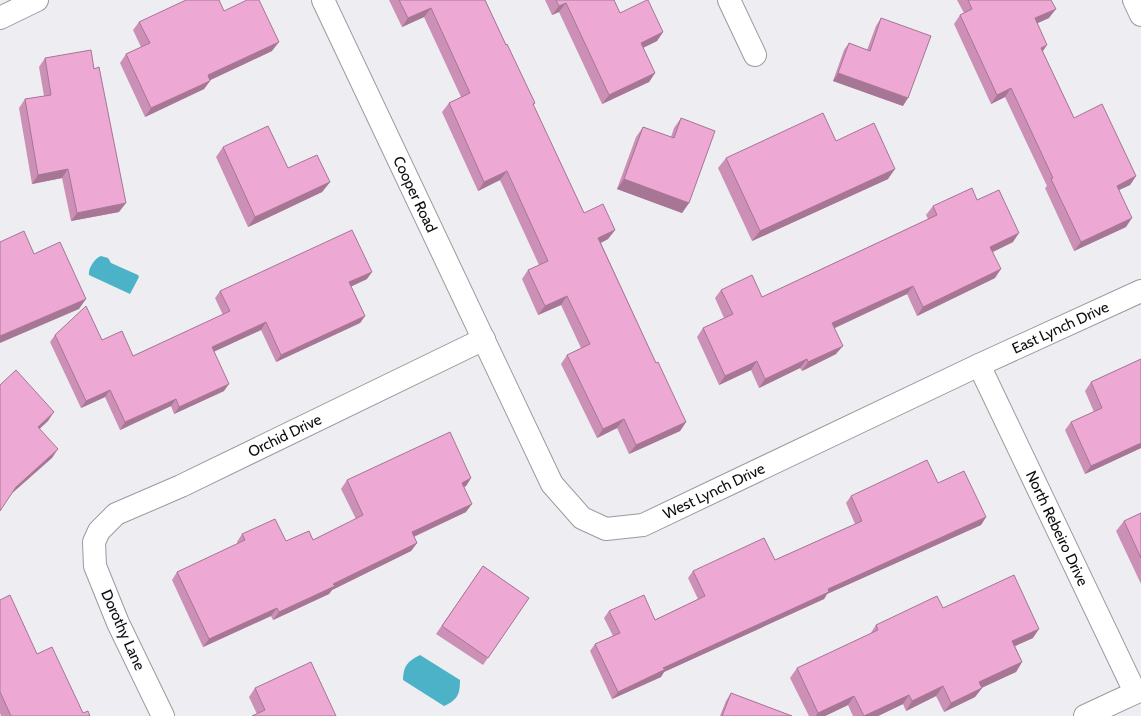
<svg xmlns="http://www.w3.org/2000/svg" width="1141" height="716" viewBox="0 0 1141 716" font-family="Cabin,sans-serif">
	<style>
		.water { fill: #4cb2c7 }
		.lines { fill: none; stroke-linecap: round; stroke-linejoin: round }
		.minor-casing { stroke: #9a9a9f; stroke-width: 24 }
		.minor { stroke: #fff; stroke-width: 22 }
		.wall { fill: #cc90b6 }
		.shaded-wall { fill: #a67694 }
		.building { fill: #eda8d4; stroke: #a67694 }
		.labels { text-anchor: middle; stroke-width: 3; stroke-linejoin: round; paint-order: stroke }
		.street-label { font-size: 15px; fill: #0d0d0e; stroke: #fafaff }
	</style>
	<rect width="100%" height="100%" fill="#ededf2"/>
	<g class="water">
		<path d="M 101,256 L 108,258 L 111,263 L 138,275 L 139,277 L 130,294 L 89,275 C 88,268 95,258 101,256 Z"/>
		<path d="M 420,655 L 460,680 C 460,695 457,700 444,706 L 403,680 C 403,666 408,661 420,655 Z"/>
	</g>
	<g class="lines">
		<defs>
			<g id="minor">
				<path id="s1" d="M 323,0 L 552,484 L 582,518 L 606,529 L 643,525 L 979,365 L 1141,291"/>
				<polyline points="729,0 755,55"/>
				<polyline points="1134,0 1141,15"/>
				<polyline points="0,18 37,0"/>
				<path id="s2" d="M 979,365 L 1135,692"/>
				<path id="s3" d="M 163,716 L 118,623 L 95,566 L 94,542 L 99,531 L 116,514 L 181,486 L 484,339"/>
				<polyline points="1085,716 1141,690"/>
			</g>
		</defs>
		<use href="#minor" class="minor-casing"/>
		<use href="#minor" class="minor"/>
	</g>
	<g class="wall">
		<polygon points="389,0 485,0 506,45 535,103 533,106 584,213 615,230 608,239 601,243 656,363 686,422 680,431 629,454 617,428 597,438 561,364 567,355 581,348 561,305 538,315 522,279 528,270 539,265 500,180 478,191 442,112 449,103 461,97 424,17 402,27"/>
		<polygon points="545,0 614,0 620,13 663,32 657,41 643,48 655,73 649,82 602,104 559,12 552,15"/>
		<polygon points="957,0 1051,0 1049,18 1037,23 1043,52 1074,118 1136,176 1130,185 1119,190 1126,227 1074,251 1045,188 1047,186 1005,97 991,104 954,24 960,15 964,13"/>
		<polygon points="224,11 272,51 210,80 204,89 145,117 120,63 126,54 141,47 133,30 139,22"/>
		<polygon points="881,18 903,106 833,81 844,50 849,43 867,50 876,26"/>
		<polygon points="45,58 119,212 71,221 62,178 32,184 19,108 25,99 44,96 39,67"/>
		<polygon points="681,118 689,203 682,213 617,189 636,137 643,127 671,137 674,128"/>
		<polygon points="836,141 888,179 752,241 718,168 726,158"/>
		<polygon points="223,147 288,168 330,182 322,192 248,227 216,157"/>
		<polygon points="977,200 1013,242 993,252 995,278 917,316 907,294 835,328 836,354 802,371 800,368 759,388 751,370 719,385 697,337 703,328 724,318 715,298 721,290 762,297 928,219 926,215 933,206"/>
		<polygon points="367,279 351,286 365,316 360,323 276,362 261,330 214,351 224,391 174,414 171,406 120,430 105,397 81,408 50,342 55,335 102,340 133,356 223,315 215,298 220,291"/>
		<polygon points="1141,359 1141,448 1085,474 1065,430 1071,422 1094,412 1085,391 1091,382"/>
		<polygon points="471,478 466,486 464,487 466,512 414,537 417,543 411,551 332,590 329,594 273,620 271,616 203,647 172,580 177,572 238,544 237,542 242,534 286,541 313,540 356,519 341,489 347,480"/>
		<polygon points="938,483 986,517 981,525 827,594 824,599 664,672 661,677 612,699 590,651 595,644 613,636 604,618 609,611 655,620 698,599 688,578 693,571 775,560 855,524 846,503 851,496"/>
		<polygon points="1141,513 1141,584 1116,531 1124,521"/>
		<polygon points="483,566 529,598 483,665 436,634"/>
		<polygon points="0,600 37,654 83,713 90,716 1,716 0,713"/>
		<polygon points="943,608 1033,638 1015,646 1022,662 1016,672 982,687 982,688 975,697 944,712 936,696 906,711 903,704 878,716 853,716 848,705 825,716 809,716 790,678 797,668 870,634 876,625"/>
		<polygon points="255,688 336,716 257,714 249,697"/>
		<polygon points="731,693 792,716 720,716 726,701"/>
	</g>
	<g class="shaded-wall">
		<polygon points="566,3 559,12 552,15 559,6"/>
		<polygon points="431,8 424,17 402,27 408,18"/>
		<polygon points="1056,9 1049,18 1029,27 1035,18"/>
		<polygon points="663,32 657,41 634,52 641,43"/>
		<polygon points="279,42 272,51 202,84 208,75"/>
		<polygon points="1047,45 1041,54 1041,48"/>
		<polygon points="655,73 649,82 602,104 609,95"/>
		<polygon points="838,73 908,98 903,106 833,81"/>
		<polygon points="210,81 204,89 145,117 151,108"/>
		<polygon points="1011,88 1005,97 991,104 997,95"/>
		<polygon points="68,169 62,178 32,184 38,175"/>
		<polygon points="895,169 888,179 752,241 760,231"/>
		<polygon points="507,171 500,180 478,191 484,182"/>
		<polygon points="1136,176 1130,185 1110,194 1117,186"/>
		<polygon points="624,179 689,203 682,213 617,189"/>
		<polygon points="330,182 322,192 248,227 255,217"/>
		<polygon points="126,203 119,212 71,221 77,213"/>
		<polygon points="1132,218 1126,227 1074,251 1081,242"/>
		<polygon points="615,230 608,239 592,247 598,238"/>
		<polygon points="1019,233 1013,242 984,256 990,247"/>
		<polygon points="1001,269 995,278 917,316 923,307"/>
		<polygon points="372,272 367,279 344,290 349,282"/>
		<polygon points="913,286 907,294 826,332 832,323"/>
		<polygon points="567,296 561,305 538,315 545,306"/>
		<polygon points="86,299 79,309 0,343 0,336"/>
		<polygon points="365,316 360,323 276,362 281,355"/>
		<polygon points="266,322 261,330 207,355 212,347"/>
		<polygon points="843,346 836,354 802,371 808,362"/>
		<polygon points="807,359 800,368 759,388 765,379"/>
		<polygon points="757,361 751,370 719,385 725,376"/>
		<polygon points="229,384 224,391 174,414 179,407"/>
		<polygon points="110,390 105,397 81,408 86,401"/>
		<polygon points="176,399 171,406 120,430 125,422"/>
		<polygon points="54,412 48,421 32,436 38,427"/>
		<polygon points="624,419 617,428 597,438 603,429"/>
		<polygon points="686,422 680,431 629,454 636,445"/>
		<polygon points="1141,443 1141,448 1085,474 1091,466"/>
		<polygon points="58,449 52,458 9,496 16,487"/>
		<polygon points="471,478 466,486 456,491 462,483"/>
		<polygon points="472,504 466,512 406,540 412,532"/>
		<polygon points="986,517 981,525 827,594 824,599 664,672 661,677 612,699 618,692 663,668 828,589"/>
		<polygon points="417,543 411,551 332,590 329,594 273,620 279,612 333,584"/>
		<polygon points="277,608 271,616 203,647 209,639"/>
		<polygon points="1039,629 1033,638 1006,650 1012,641"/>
		<polygon points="1022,662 1016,672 973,692 979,682"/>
		<polygon points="943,686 936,696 906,711 912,701"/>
		<polygon points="982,688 975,697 944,712 951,703"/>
		<polygon points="909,695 903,704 878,716 864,716"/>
		<polygon points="854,696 848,705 825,716 816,716 818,713"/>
	</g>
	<g class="building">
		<polygon points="186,0 219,0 224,11 247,0 259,0 279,42 208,75 210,81 151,108 126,54 150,43 139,22"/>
		<polygon points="399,0 485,0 506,45 507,44 535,103 533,104 584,213 603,204 615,230 598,238 656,363 658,362 686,422 636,445 624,419 603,429 567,355 590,344 567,296 545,306 528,270 548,261 507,171 484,182 449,103 470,93 431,8 408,18"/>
		<polygon points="556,0 614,0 620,13 647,0 648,0 663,32 641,43 655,73 609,95 566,3 559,6"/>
		<polygon points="968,0 1051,0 1056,9 1035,18 1047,45 1041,48 1074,118 1102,104 1136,176 1117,186 1132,218 1081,242 1051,179 1053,178 1011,88 997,95 960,15 972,9"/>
		<polygon points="881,18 931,36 908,98 838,73 849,43 870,51"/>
		<polygon points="91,50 94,69 99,67 126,203 77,213 68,169 38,175 25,99 51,95 45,58"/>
		<polygon points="823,113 836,141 874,123 895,169 760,231 726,158"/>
		<polygon points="681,118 715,131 689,203 624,179 643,127 674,138"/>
		<polygon points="268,126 288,168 317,155 330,182 255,217 223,147"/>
		<polygon points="972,188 977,200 999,190 1019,233 990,247 1001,269 923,307 913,286 832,323 843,346 808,362 807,359 765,379 757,361 725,376 703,328 733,314 721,290 752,275 762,297 937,215 933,206"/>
		<polygon points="352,230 372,272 349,282 365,316 281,355 266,322 212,347 229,384 179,407 176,399 125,422 110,390 86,401 55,335 86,306 102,340 122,331 133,356 230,311 220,291"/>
		<polygon points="24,231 34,254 60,242 86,299 0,336 0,242"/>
		<polygon points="1141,359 1141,443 1091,466 1071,422 1102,408 1091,382"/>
		<polygon points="16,370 54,412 38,427 58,449 16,487 0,511 0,385"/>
		<polygon points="450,432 471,478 462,483 472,504 412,532 417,543 333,584 335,586 279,612 277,608 209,639 177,572 245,540 242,534 275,519 286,541 309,531 313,540 363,515 347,480"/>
		<polygon points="927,460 938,483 964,471 986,517 828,589 829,592 663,668 666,669 618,692 595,644 620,633 609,611 644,595 655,620 705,596 693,571 764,538 775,560 862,521 851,496"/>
		<polygon points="1141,513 1141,558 1124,521"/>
		<polygon points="483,566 529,598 488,658 442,626"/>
		<polygon points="1014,575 1039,629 1012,641 1022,662 979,682 982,688 951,703 943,686 912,701 909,695 864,716 854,696 818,713 797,668 878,630 876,625 937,596 943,608"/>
		<polygon points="10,595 37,654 52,647 83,713 88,711 90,716 11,716 0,692 0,600"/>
		<polygon points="311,662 336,716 252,716 265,710 255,688"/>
		<polygon points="731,693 792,716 722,716"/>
	</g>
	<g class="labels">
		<g class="street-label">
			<text dy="5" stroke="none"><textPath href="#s1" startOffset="215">Cooper Road</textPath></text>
			<text dy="5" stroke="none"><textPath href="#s1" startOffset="1106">East Lynch Drive</textPath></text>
			<text dy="5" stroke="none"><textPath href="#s3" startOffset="411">Orchid Drive</textPath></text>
			<text dy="5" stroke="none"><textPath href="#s1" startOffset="723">West Lynch Drive</textPath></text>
			<text dy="5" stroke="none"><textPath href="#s2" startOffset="181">North Rebeiro Drive</textPath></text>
			<text transform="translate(123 630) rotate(66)" y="5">Dorothy Lane</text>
		</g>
	</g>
</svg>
